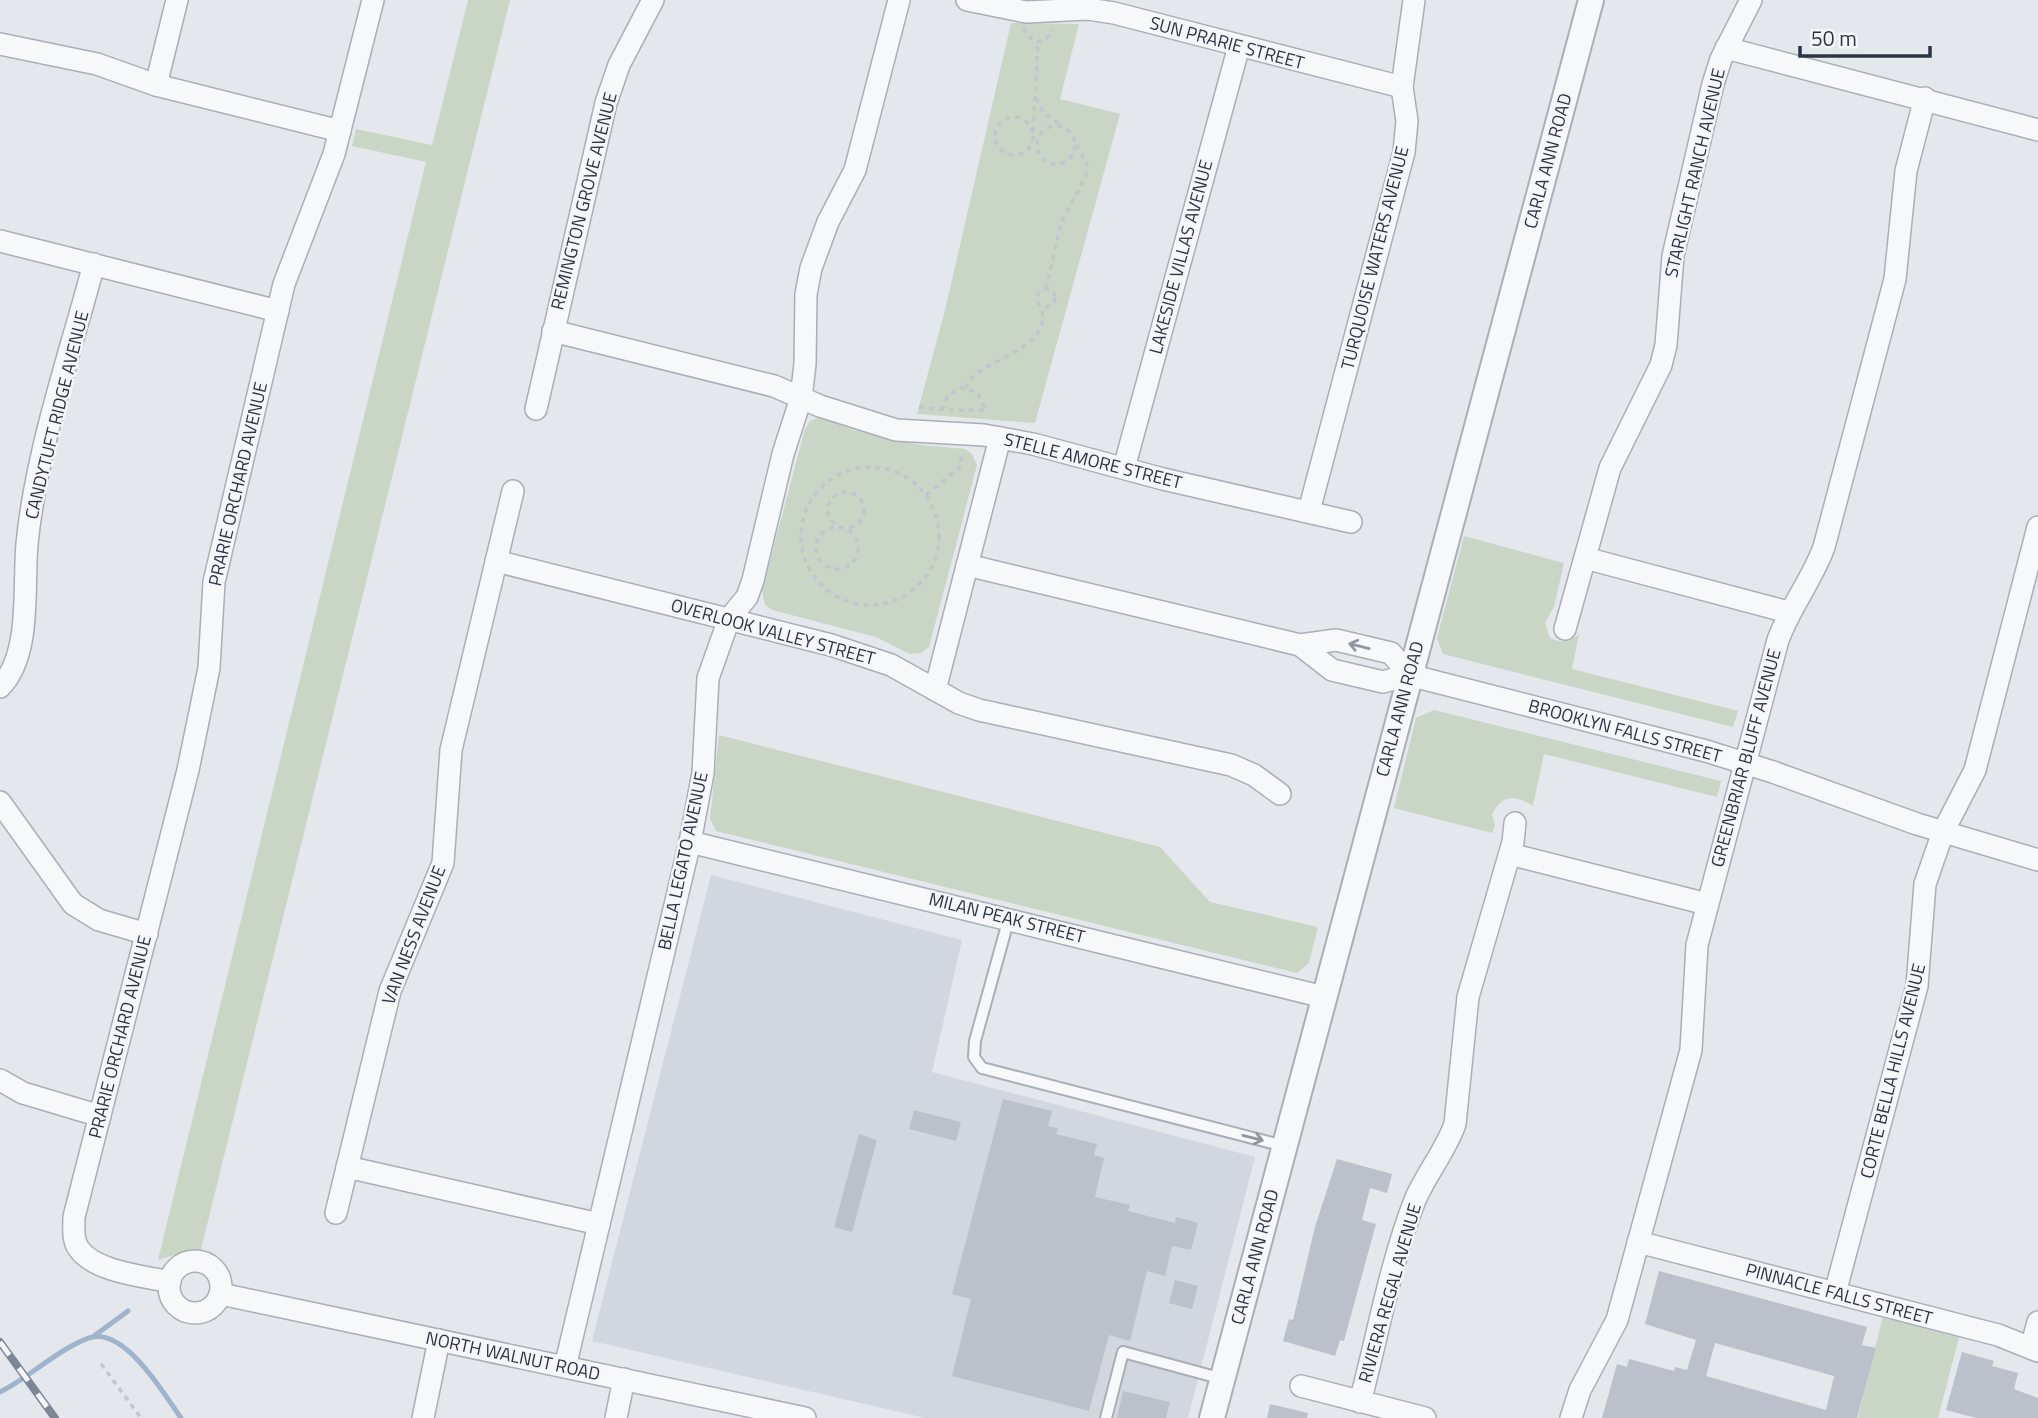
<svg xmlns="http://www.w3.org/2000/svg" width="2038" height="1418" viewBox="0 0 2038 1418" font-family="'Titillium Web',sans-serif">
	<style>
		.built { fill: #d2d6de }
		.green { fill: #c9d6c5 }
		.lines { fill: none; stroke-linecap: round; stroke-linejoin: round }
		.stream { stroke: #9fb4cc; stroke-width: 5 }
		.building { fill: #bbc0ca; fill-rule: evenodd }
		.service-casing { stroke: #a9aeb7; stroke-width: 14 }
		.minor-casing { stroke: #a9aeb7; stroke-width: 24 }
		.tertiary-casing { stroke: #a9aeb7; stroke-width: 28 }
		.path { stroke: #c2c5cb; stroke-width: 3.5; stroke-dasharray: 5 5; stroke-linecap: butt }
		.service { stroke: #f7f8fa; stroke-width: 10 }
		.minor { stroke: #f7f8fa; stroke-width: 21 }
		.tertiary { stroke: #f7f8fa; stroke-width: 24 }
		.rail-casing { stroke: #7d8696; stroke-width: 8 }
		.rail { stroke: #f4f6f9; stroke-width: 5; stroke-dasharray: 16; stroke-linecap: butt }
		.oneway { stroke: #9196a0 }
		.labels { text-anchor: middle; stroke-width: 5; stroke-linejoin: round; paint-order: stroke }
		.street-label { font-size: 18px; fill: #2b3445; stroke: #f4f6f9 }
	</style>
	<rect width="100%" height="100%" fill="#e4e7ec"/>
	<polygon class="built" points="711,875 962,940 932,1072 1255,1157 1188,1418 925,1418 592,1341"/>
	<g class="green">
		<polygon points="468,0 510,0 200,1253 187,1251 158,1260 426,162 352,146 356,129 432,145"/>
		<polygon points="1011,23 1079,24 1060,99 1120,114 1035,423 917,414 946,306"/>
		<polygon points="820,417 853,430 920,445 965,449 972,454 977,465 929,647 921,653 910,654 876,637 772,610 765,605 762,591 805,429 810,421"/>
		<path d="M 1464,536 L 1564,563 L 1554,607 L 1545,623 L 1550,638 C 1562,643 1569,643 1579,634 L 1572,669 L 1738,711 L 1733,727 L 1443,654 L 1437,638 Z"/>
		<path d="M 1434,710 L 1721,781 L 1717,797 L 1544,754 L 1533,806 C 1516,795 1501,794 1492,815 L 1495,825 L 1492,833 L 1394,808 L 1416,718 Z"/>
		<polygon points="719,735 1160,847 1210,902 1318,927 1309,963 1297,973 716,831 710,819"/>
		<polygon points="1883,1316 1959,1337 1938,1418 1858,1418"/>
	</g>
	<g class="lines">
		<g class="stream">
			<polyline points="94,1336 128,1311"/>
			<path d="M 0,1392 C 24,1380 45,1361 68,1348 C 75,1344 86,1338 93,1337 C 127,1331 165,1395 181,1418"/>
		</g>
	</g>
	<g class="building">
		<polygon points="1003,1099 1052,1111 1048,1126 1058,1128 1056,1134 1097,1144 1094,1155 1104,1158 1095,1197 1130,1205 1128,1211 1175,1223 1176,1217 1198,1223 1191,1250 1172,1246 1165,1276 1147,1271 1130,1341 1109,1335 1089,1411 952,1376 971,1299 952,1294"/>
		<polygon points="914,1110 961,1122 956,1141 909,1129"/>
		<polygon points="859,1134 877,1140 852,1232 834,1227"/>
		<polygon points="1337,1159 1392,1174 1387,1193 1370,1188 1362,1220 1376,1224 1344,1341 1340,1340 1335,1356 1283,1341 1289,1319 1293,1320 1315,1227"/>
		<path d="M 1659,1271 L 1867,1327 L 1862,1345 L 1876,1348 L 1857,1418 L 1602,1418 L 1617,1364 L 1627,1367 L 1629,1359 L 1674,1371 L 1675,1367 L 1687,1370 L 1696,1340 L 1645,1324 ZM 1715,1343 L 1834,1376 L 1826,1410 L 1706,1376 Z"/>
		<polygon points="1175,1280 1198,1286 1192,1309 1169,1303"/>
		<polygon points="1962,1352 1994,1361 1992,1366 2018,1373 2014,1389 2038,1398 2038,1418 1976,1418 1946,1410"/>
		<polygon points="1123,1391 1170,1402 1166,1418 1117,1418"/>
		<polygon points="1270,1404 1308,1413 1307,1418 1267,1418"/>
	</g>
	<g class="lines">
		<defs>
			<g id="service">
				<polyline points="1009,918 975,1041 974,1057 982,1068 1284,1146"/>
				<polyline points="1106,1418 1123,1352 1223,1379"/>
			</g>
			<g id="minor">
				<polyline points="967,0 1026,12 1088,9 1114,13 1402,87"/>
				<polyline points="0,44 97,64 156,85 340,131"/>
				<polyline points="1726,48 2038,130"/>
				<polyline points="156,85 177,0"/>
				<polyline points="0,241 278,311"/>
				<polyline points="553,331 774,386 820,406 896,430 984,435 1033,444 1163,479 1351,522"/>
				<polyline points="536,409 606,103 619,65 653,0"/>
				<polyline points="1124,468 1239,46"/>
				<polyline points="1309,511 1404,152 1407,121 1402,87 1414,0"/>
				<polyline points="1585,558 1788,612"/>
				<polyline points="496,561 831,645 891,665 959,703 979,710 1231,765 1254,775 1280,794"/>
				<polyline points="967,565 1300,645 1336,640 1391,653 1409,675"/>
				<polyline points="1565,629 1610,468 1661,365 1666,345 1673,256 1713,84 1721,59 1751,0"/>
				<polyline points="1300,645 1332,670 1383,682 1409,675"/>
				<polyline points="1409,675 1706,751 1773,772 1917,824 2038,860"/>
				<path d="M 0,687 C 32,655 23,586 27,544 C 36,451 70,354 94,264"/>
				<polyline points="935,690 1000,438"/>
				<polyline points="0,802 73,904 99,920 147,934"/>
				<polyline points="690,842 1324,997"/>
				<polyline points="1510,854 1707,904"/>
				<polyline points="0,1080 23,1093 100,1116"/>
				<polyline points="347,1167 599,1224"/>
				<polyline points="336,1213 390,991 443,863 451,750 513,491"/>
				<polyline points="1638,1242 1998,1335 2038,1351"/>
				<circle cx="195" cy="1287" r="26"/>
				<path d="M 170,1282 C 144,1276 95,1272 79,1249 C 72,1240 74,1228 74,1217 L 188,770 L 209,668 L 214,582 L 284,284 L 334,154 L 373,0"/>
				<polyline points="1835,1293 1917,986 1925,884 1943,832 1975,770 2038,527"/>
				<polyline points="221,1294 805,1418"/>
				<polyline points="2031,1348 2038,1322"/>
				<polyline points="565,1367 690,842 703,773 708,678 729,619 747,597 753,580 783,454 801,398 805,364 806,294 811,268 828,222 855,170 899,0"/>
				<polyline points="1301,1386 1425,1418"/>
				<path d="M 1360,1402 C 1378,1335 1390,1264 1415,1200 C 1426,1174 1445,1152 1455,1124 L 1468,997 L 1513,842 L 1515,823"/>
				<polyline points="423,1418 439,1340"/>
				<polyline points="616,1418 624,1379"/>
				<path d="M 1571,1418 L 1580,1390 L 1617,1320 L 1691,1050 L 1697,945 L 1778,640 C 1790,607 1812,580 1824,547 L 1895,279 L 1906,171 L 1925,98"/>
			</g>
			<polyline id="tertiary" points="1212,1418 1591,0"/>
		</defs>
		<use href="#service" class="service-casing"/>
		<use href="#minor" class="minor-casing"/>
		<use href="#tertiary" class="tertiary-casing"/>
		<g class="path">
			<polyline points="1023,28 1032,40 1038,42 1047,38 1053,30"/>
			<polyline points="1036,98 1043,112 1060,125"/>
			<circle cx="1014" cy="136" r="19"/>
			<circle cx="1056" cy="145" r="19"/>
			<polyline points="1033,131 1038,42"/>
			<circle cx="1046" cy="298" r="9"/>
			<polyline points="1046,289 1061,222 1086,176 1087,165 1074,139"/>
			<path d="M 966,388 C 974,358 1055,354 1041,306"/>
			<path d="M 919,407 C 942,410 963,411 986,410 L 977,392 L 961,388 L 948,395 L 942,410"/>
			<circle cx="870" cy="536" r="69"/>
			<circle cx="846" cy="510" r="18"/>
			<polyline points="926,495 961,466 961,453"/>
			<circle cx="837" cy="548" r="21"/>
			<polyline points="101,1364 141,1418"/>
		</g>
		<use href="#service" class="service"/>
		<use href="#minor" class="minor"/>
		<use href="#tertiary" class="tertiary"/>
		<defs>
			<polyline id="rail" points="0,1342 55,1418"/>
		</defs>
		<use href="#rail" class="rail-casing"/>
		<use href="#rail" class="rail"/>
	</g>
	<defs><path id="oneway-shaft" d="M-6 0H5M1.5-3L5.5 0L1.5 3" fill="none" stroke-width="1.6" stroke-linecap="round" stroke-linejoin="round" transform="scale(1.75)"/></defs>
	<g class="oneway">
		<use href="#oneway-shaft" transform="translate(1359 646) rotate(-166)"/>
		<use href="#oneway-shaft" transform="translate(1253 1138) rotate(14)"/>
	</g>
	<g class="labels">
		<g class="street-label">
			<text transform="translate(1227 43) rotate(15)" y="6">SUN PRARIE STREET</text>
			<text transform="translate(1548 161) rotate(-75)" y="6">CARLA ANN ROAD</text>
			<text transform="translate(1695 173) rotate(-77)" y="6">STARLIGHT RANCH AVENUE</text>
			<text transform="translate(584 201) rotate(-76)" y="6">REMINGTON GROVE AVENUE</text>
			<text transform="translate(1181 257) rotate(-75)" y="6">LAKESIDE VILLAS AVENUE</text>
			<text transform="translate(1375 258) rotate(-76)" y="6">TURQUOISE WATERS AVENUE</text>
			<text transform="translate(57 415) rotate(-76)" y="6">CANDYTUFT RIDGE AVENUE</text>
			<text transform="translate(1093 461) rotate(14)" y="6">STELLE AMORE STREET</text>
			<text transform="translate(238 484) rotate(-77)" y="6">PRARIE ORCHARD AVENUE</text>
			<text transform="translate(773 632) rotate(15)" y="6">OVERLOOK VALLEY STREET</text>
			<text transform="translate(1400 709) rotate(-75)" y="6">CARLA ANN ROAD</text>
			<text transform="translate(1625 731) rotate(15)" y="6">BROOKLYN FALLS STREET</text>
			<text transform="translate(1746 758) rotate(-75)" y="6">GREENBRIAR BLUFF AVENUE</text>
			<text transform="translate(683 861) rotate(-78)" y="6">BELLA LEGATO AVENUE</text>
			<text transform="translate(1007 918) rotate(14)" y="6">MILAN PEAK STREET</text>
			<text transform="translate(414 935) rotate(-69)" y="6">VAN NESS AVENUE</text>
			<text transform="translate(120 1037) rotate(-76)" y="6">PRARIE ORCHARD AVENUE</text>
			<text transform="translate(1893 1071) rotate(-76)" y="6">CORTE BELLA HILLS AVENUE</text>
			<text transform="translate(1255 1257) rotate(-75)" y="6">CARLA ANN ROAD</text>
			<text transform="translate(1390 1293) rotate(-74)" y="6">RIVIERA REGAL AVENUE</text>
			<text transform="translate(1839 1294) rotate(15)" y="6">PINNACLE FALLS STREET</text>
			<text transform="translate(513 1356) rotate(12)" y="6">NORTH WALNUT ROAD</text>
		</g>
	</g>
	<path d="M1800 46v10h130v-10" fill="none" stroke="#2b3445" stroke-width="3.5"/>
	<text x="1811" y="46" font-size="21" fill="#2b3445" stroke="#f4f6f9" stroke-width="5" paint-order="stroke">50 m</text>
</svg>
